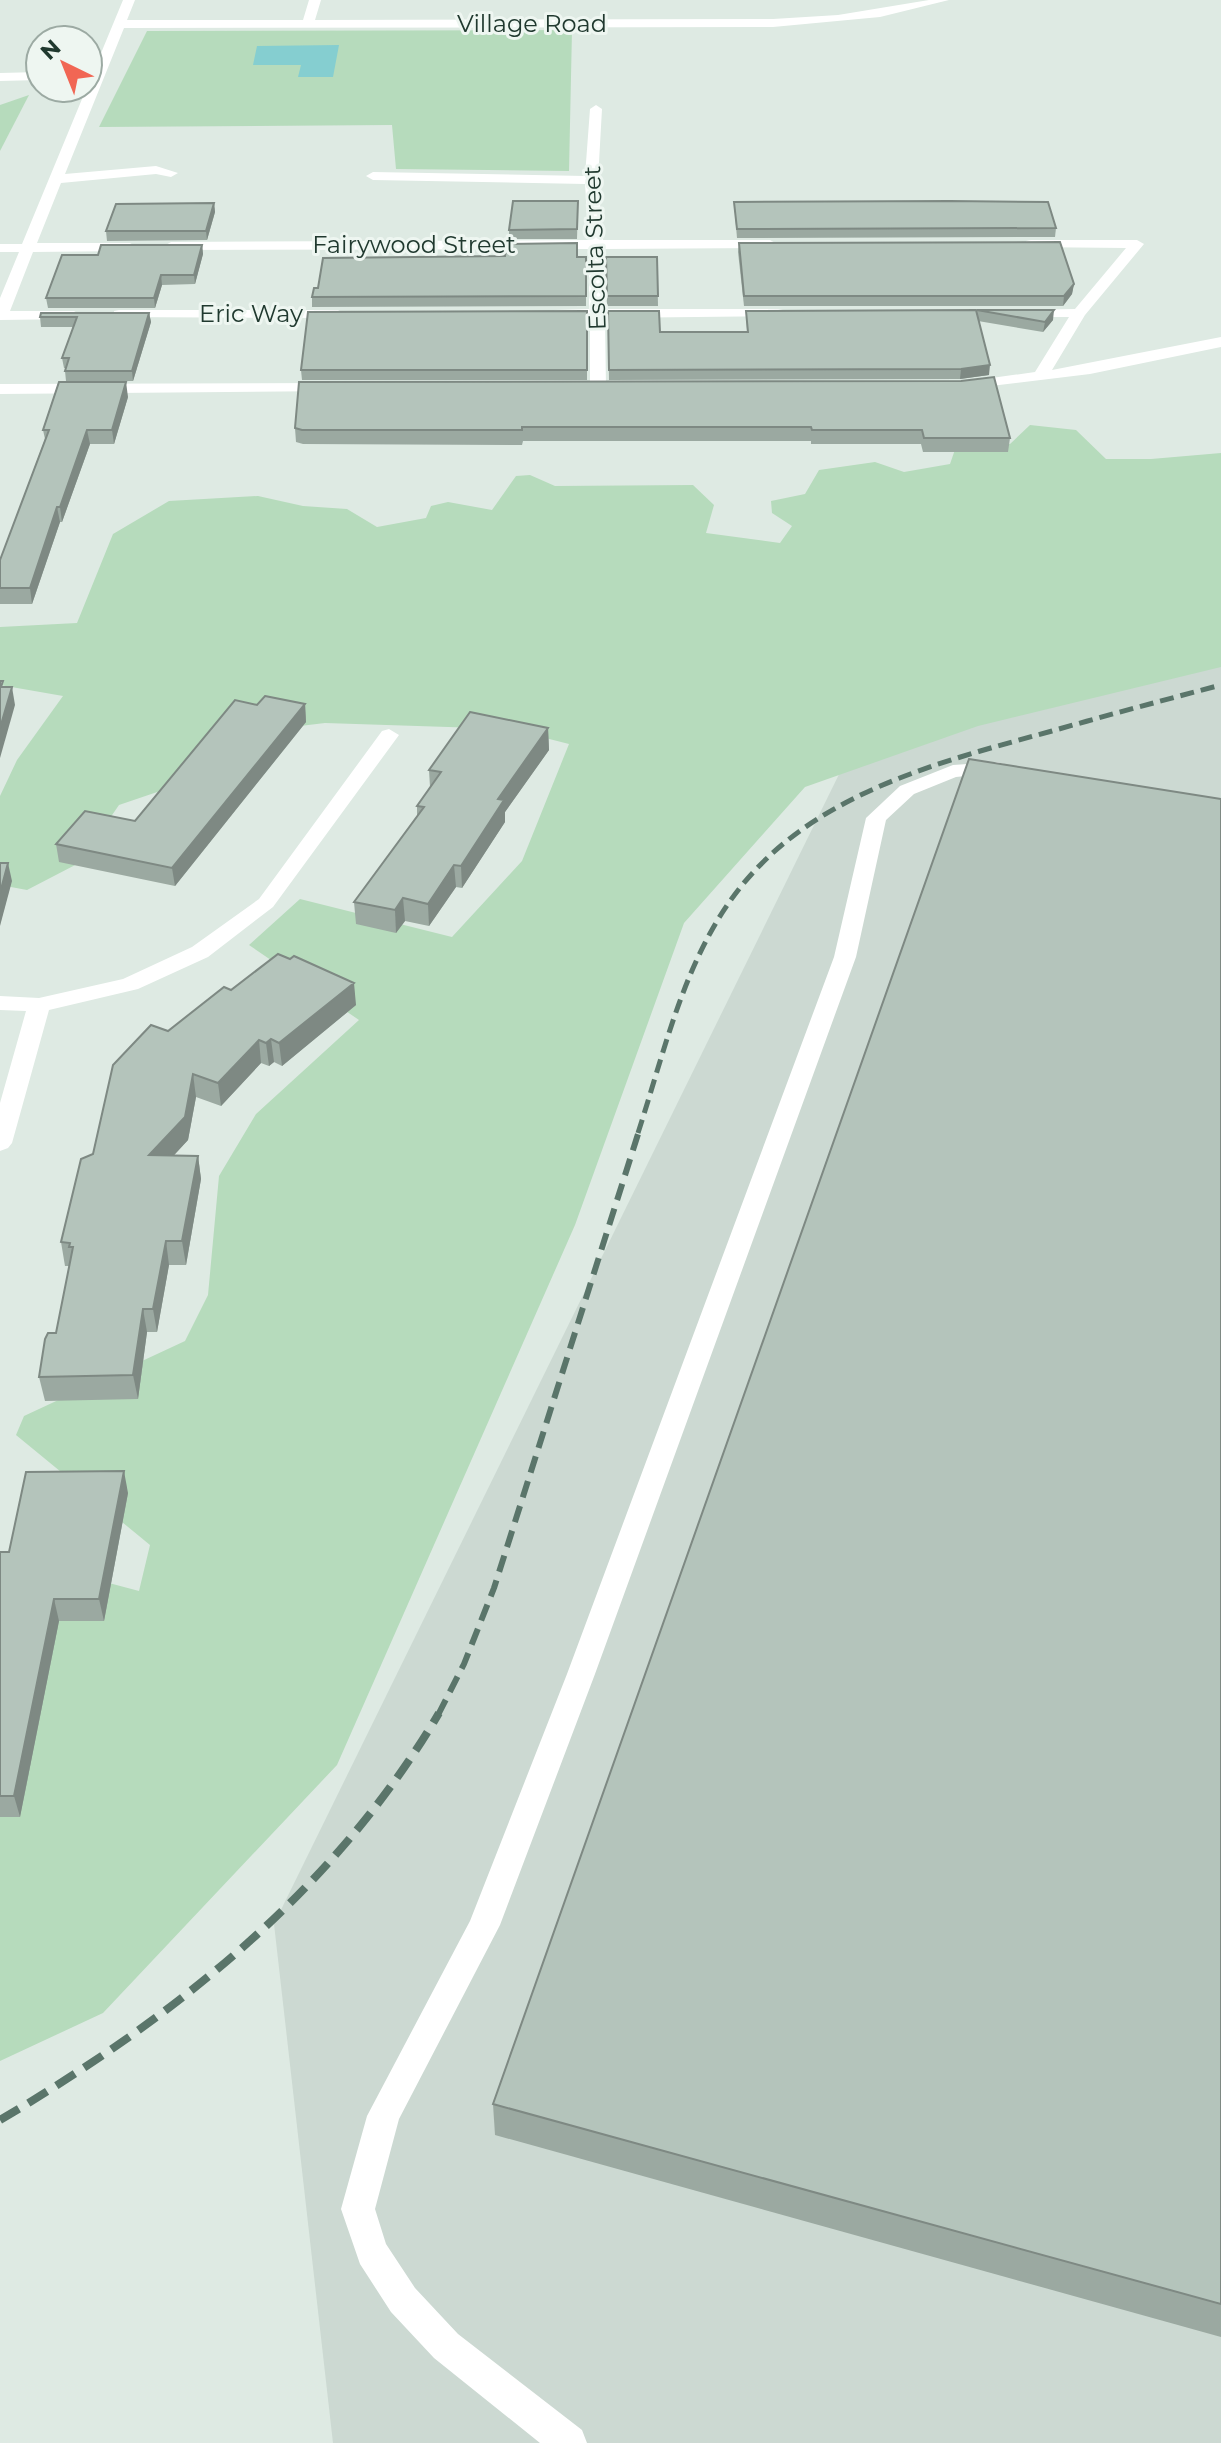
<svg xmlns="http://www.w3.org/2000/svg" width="1221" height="2443" viewBox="0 0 1221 2443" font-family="Montserrat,sans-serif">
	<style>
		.built { fill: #ccd9d2 }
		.green { fill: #b6dbbc }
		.water { fill: #85ced0 }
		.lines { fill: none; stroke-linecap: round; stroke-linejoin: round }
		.minor { fill: #fff; fill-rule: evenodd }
		.rail-far2 { stroke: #5a756a; stroke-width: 5; stroke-dasharray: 14 7; stroke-linecap: butt }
		.rail-far1 { stroke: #5a756a; stroke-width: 6; stroke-dasharray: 17 9; stroke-linecap: butt }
		.rail { stroke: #5a756a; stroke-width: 8; stroke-dasharray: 22 11; stroke-linecap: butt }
		.wall { fill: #9ba9a1 }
		.shaded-wall { fill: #7e8983 }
		.building { fill: #b4c4bb; stroke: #7e8983; stroke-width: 2 }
		.labels { text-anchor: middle; stroke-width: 6; stroke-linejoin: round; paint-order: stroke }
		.far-street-label { font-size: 24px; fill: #20392f; stroke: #eef6f1 }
	</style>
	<rect width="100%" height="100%" fill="#deeae3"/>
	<polygon class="built" points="1221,645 1221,2443 333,2443 274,1924 847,758"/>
	<g class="green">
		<polygon points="572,30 569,171 396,169 392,125 99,127 147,31"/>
		<polygon points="29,95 0,151 0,105"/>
		<polygon points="1030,425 1076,430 1106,459 1151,459 1221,453 1221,667 978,726 805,787 684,923 575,1225 337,1765 103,2013 0,2061 0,1554 139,1591 150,1545 16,1435 24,1416 185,1341 208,1295 219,1176 256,1114 359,1020 249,945 300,899 452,937 522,861 569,744 510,729 325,723 207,737 166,789 119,805 79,863 27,890 0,885 0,796 17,760 63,696 0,685 0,627 77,623 113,534 169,501 258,496 303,506 347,509 377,527 426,518 431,506 448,502 492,510 516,476 530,475 555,486 693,485 714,505 706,533 780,543 792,526 772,513 771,501 805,494 819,470 875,462 904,472 950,464 959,438 979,435 1010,444"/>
	</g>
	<polygon class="water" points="339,45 333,77 298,77 301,65 253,65 257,46"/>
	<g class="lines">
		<g class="minor">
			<polygon points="123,0 135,0 127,20 303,20 309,0 321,0 315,20 773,19 838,15 929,0 949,0 880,17 773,27 124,28 65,174 156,166 178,173 171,177 156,174 61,183 37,243 130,243 137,247 130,251 33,252 10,311 74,311 81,315 74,319 0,320 0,298 19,252 0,252 0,244 22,244"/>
			<polygon points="40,72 40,80 0,81 0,73"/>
			<polygon points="596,105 602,109 598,180 603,240 770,240 777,244 770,248 603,249 604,309 778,309 783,310 783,316 605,318 606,388 598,393 590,388 590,318 555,318 548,314 555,310 589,309 589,249 171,250 164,246 171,242 589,240 585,184 373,180 366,176 373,172 585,176 590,109"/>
			<polygon points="1031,240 1137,240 1144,244 1085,315 1052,370 1221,337 1221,347 1090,374 957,390 955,387 963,382 1035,372 1069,317 1023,317 1018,316 1018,310 1075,309 1126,248 1026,247 1026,241"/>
			<polygon points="119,310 338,310 345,314 338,318 114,317 114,311"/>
			<polygon points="331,383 339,388 337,391 0,394 0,384"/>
			<polygon points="389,729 399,735 273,907 208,957 138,989 49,1010 12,1143 8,1148 0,1151 0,1103 26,1011 0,1010 0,996 39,998 123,979 192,947 259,899 382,731"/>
			<polygon points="997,762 1004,764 1007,768 1004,772 956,777 914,794 886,820 856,957 595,1674 500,1925 399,2119 375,2209 386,2244 415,2288 458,2334 582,2430 587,2443 540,2443 434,2358 391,2312 360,2264 341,2209 367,2116 470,1921 567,1674 834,957 866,818 900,786 953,765"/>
		</g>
		<path class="rail-far2" d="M 638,1133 C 662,1059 680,979 722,913 C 795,798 928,765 1052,731 C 1108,715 1164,700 1221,685"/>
		<polyline class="rail-far1" points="438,1715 464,1664 494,1588 639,1131"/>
		<path class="rail" d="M 0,2120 C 175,2017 335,1890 439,1713"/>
	</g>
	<g class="wall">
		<polygon points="578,201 577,239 509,239 509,230"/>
		<polygon points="734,202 1056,228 1055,237 737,238"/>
		<polygon points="214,203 215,212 207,240 107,241 106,231"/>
		<polygon points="739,243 1074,284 1072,294 1063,306 744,306 738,252"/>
		<polygon points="202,245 203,254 195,284 162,285 155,308 48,308 46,298 98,255"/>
		<polygon points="577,257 586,257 586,306 312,307 312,297"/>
		<polygon points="606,257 657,257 658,306 607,306"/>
		<polygon points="977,310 1053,320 1043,332 978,321 989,375 960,379 609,380 608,311 660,332 747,332 746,311 977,315"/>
		<polygon points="587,311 587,380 302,380 301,370"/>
		<polygon points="149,313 151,322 133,381 66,381 65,371 66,368 64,368 62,358 73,327 41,327 40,317"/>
		<polygon points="961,381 1010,438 1008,452 923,452 921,444 811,444 811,441 523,441 522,445 303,444 296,442 295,428"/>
		<polygon points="128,397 114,444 90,444 62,522 60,522 32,604 0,604 0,560 45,439 43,430"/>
		<polygon points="305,704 306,722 175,886 59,862 56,844 135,821 257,705"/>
		<polygon points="548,728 549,750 505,812 505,822 462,888 456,887 429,926 405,921 396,933 356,924 354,902 417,816 417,806 430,787 429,770"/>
		<polygon points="1221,799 1221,2337 495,2135 493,2104"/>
		<polygon points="231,990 356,1005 282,1066 274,1062 269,1066 261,1063 221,1106 196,1097 188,1140 174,1155 198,1156 201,1179 186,1265 169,1265 157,1332 147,1332 138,1399 45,1401 39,1377 56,1333 69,1266 65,1266 61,1242 93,1154 168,1031"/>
		<polygon points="128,1493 104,1621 59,1621 20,1817 0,1817 0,1552 9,1552"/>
	</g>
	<g class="shaded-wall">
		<polygon points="214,203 215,212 207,240 206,231"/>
		<polygon points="202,245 203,254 195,284 194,275"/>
		<polygon points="161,275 162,285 155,308 154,298"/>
		<polygon points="1074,284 1072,294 1063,306 1064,296"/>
		<polygon points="1054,310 1053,320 1043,332 1045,322"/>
		<polygon points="149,313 151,322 133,381 132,371"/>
		<polygon points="990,365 989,375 960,379 961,369"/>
		<polygon points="126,382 128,397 114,444 112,430"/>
		<polygon points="87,430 90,444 62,522 60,507"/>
		<polygon points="57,507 60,522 32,604 30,588"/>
		<polygon points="12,687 15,705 0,758 0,728"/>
		<polygon points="305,704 306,722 175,886 172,868"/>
		<polygon points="548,728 549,750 505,812 505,822 462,888 461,866 498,799"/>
		<polygon points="8,863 12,881 0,926 0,893"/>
		<polygon points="454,865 456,887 429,926 428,904"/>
		<polygon points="403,898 405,921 396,933 395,910"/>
		<polygon points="354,983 356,1005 282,1066 279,1043"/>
		<polygon points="271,1039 274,1062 269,1066 266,1043"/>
		<polygon points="259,1040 261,1063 221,1106 218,1083"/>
		<polygon points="193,1074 196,1097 188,1140 153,1178 149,1155"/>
		<polygon points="198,1156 201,1179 186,1265 182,1241"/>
		<polygon points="166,1241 169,1265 157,1332 153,1309"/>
		<polygon points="143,1309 147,1332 138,1399 133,1375"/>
		<polygon points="124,1471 128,1493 104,1621 99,1599"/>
		<polygon points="54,1599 59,1621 20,1817 14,1796"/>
	</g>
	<g class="building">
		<polygon points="513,201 578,201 577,229 509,230"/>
		<polygon points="950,201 1048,202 1056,228 737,229 734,202"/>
		<polygon points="214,203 206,231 106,231 116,204"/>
		<polygon points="1060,242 1074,284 1064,296 744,296 739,243"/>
		<polygon points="577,243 577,257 586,257 586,296 312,297 314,288 318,288 323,258 505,256 507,244"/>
		<polygon points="101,245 202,245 194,275 161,275 154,298 46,298 62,255 98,255"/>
		<polygon points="606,257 657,257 658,296 607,296"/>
		<polygon points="976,310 990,365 961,369 609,370 608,311 659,311 660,332 748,332 746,311"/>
		<polygon points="977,310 1054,310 1045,322"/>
		<polygon points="587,311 587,370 301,370 308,312"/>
		<polygon points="41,313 149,313 132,371 65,371 69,358 62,358 77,317 40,317"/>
		<polygon points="994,377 1010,438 924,438 922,430 812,430 811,427 522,427 522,430 302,430 295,428 299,382 961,381"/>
		<polygon points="59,382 126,382 112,430 87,430 60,507 57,507 30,588 0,588 0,560 49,430 43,430"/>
		<polygon points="0,681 3,681 1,687 12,687 0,728"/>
		<polygon points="265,696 305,704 172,868 56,844 85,811 135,821 235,700 257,705"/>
		<polygon points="470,712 548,728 498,799 504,800 461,866 454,865 428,904 403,898 395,910 354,902 424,807 417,806 441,772 429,770"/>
		<polygon points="969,759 1221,799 1221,2304 493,2104"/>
		<polygon points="0,863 8,863 0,893"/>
		<polygon points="278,954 290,959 294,956 354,983 279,1043 271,1039 266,1043 259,1040 218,1083 193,1074 185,1117 149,1155 198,1156 182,1241 166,1241 153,1309 143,1309 133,1375 39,1377 45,1339 48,1333 56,1333 73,1247 69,1247 70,1243 61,1242 81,1159 93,1154 113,1065 151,1025 168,1031 224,987 231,990"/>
		<polygon points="124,1471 99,1599 54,1599 14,1796 0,1796 0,1552 9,1552 26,1472"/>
	</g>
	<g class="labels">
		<g class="far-street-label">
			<text x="532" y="32">Village Road</text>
			<text x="414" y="253">Fairywood Street</text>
			<text transform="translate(595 248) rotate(-92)" y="8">Escolta Street</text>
			<text x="251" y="322">Eric Way</text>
		</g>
	</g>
	<g transform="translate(64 64) rotate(317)"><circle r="38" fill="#eef6f1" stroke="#9caaa3" stroke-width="2"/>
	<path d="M0-6L14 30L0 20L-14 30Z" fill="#f16654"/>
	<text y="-12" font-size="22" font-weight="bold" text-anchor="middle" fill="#20392f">N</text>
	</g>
</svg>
